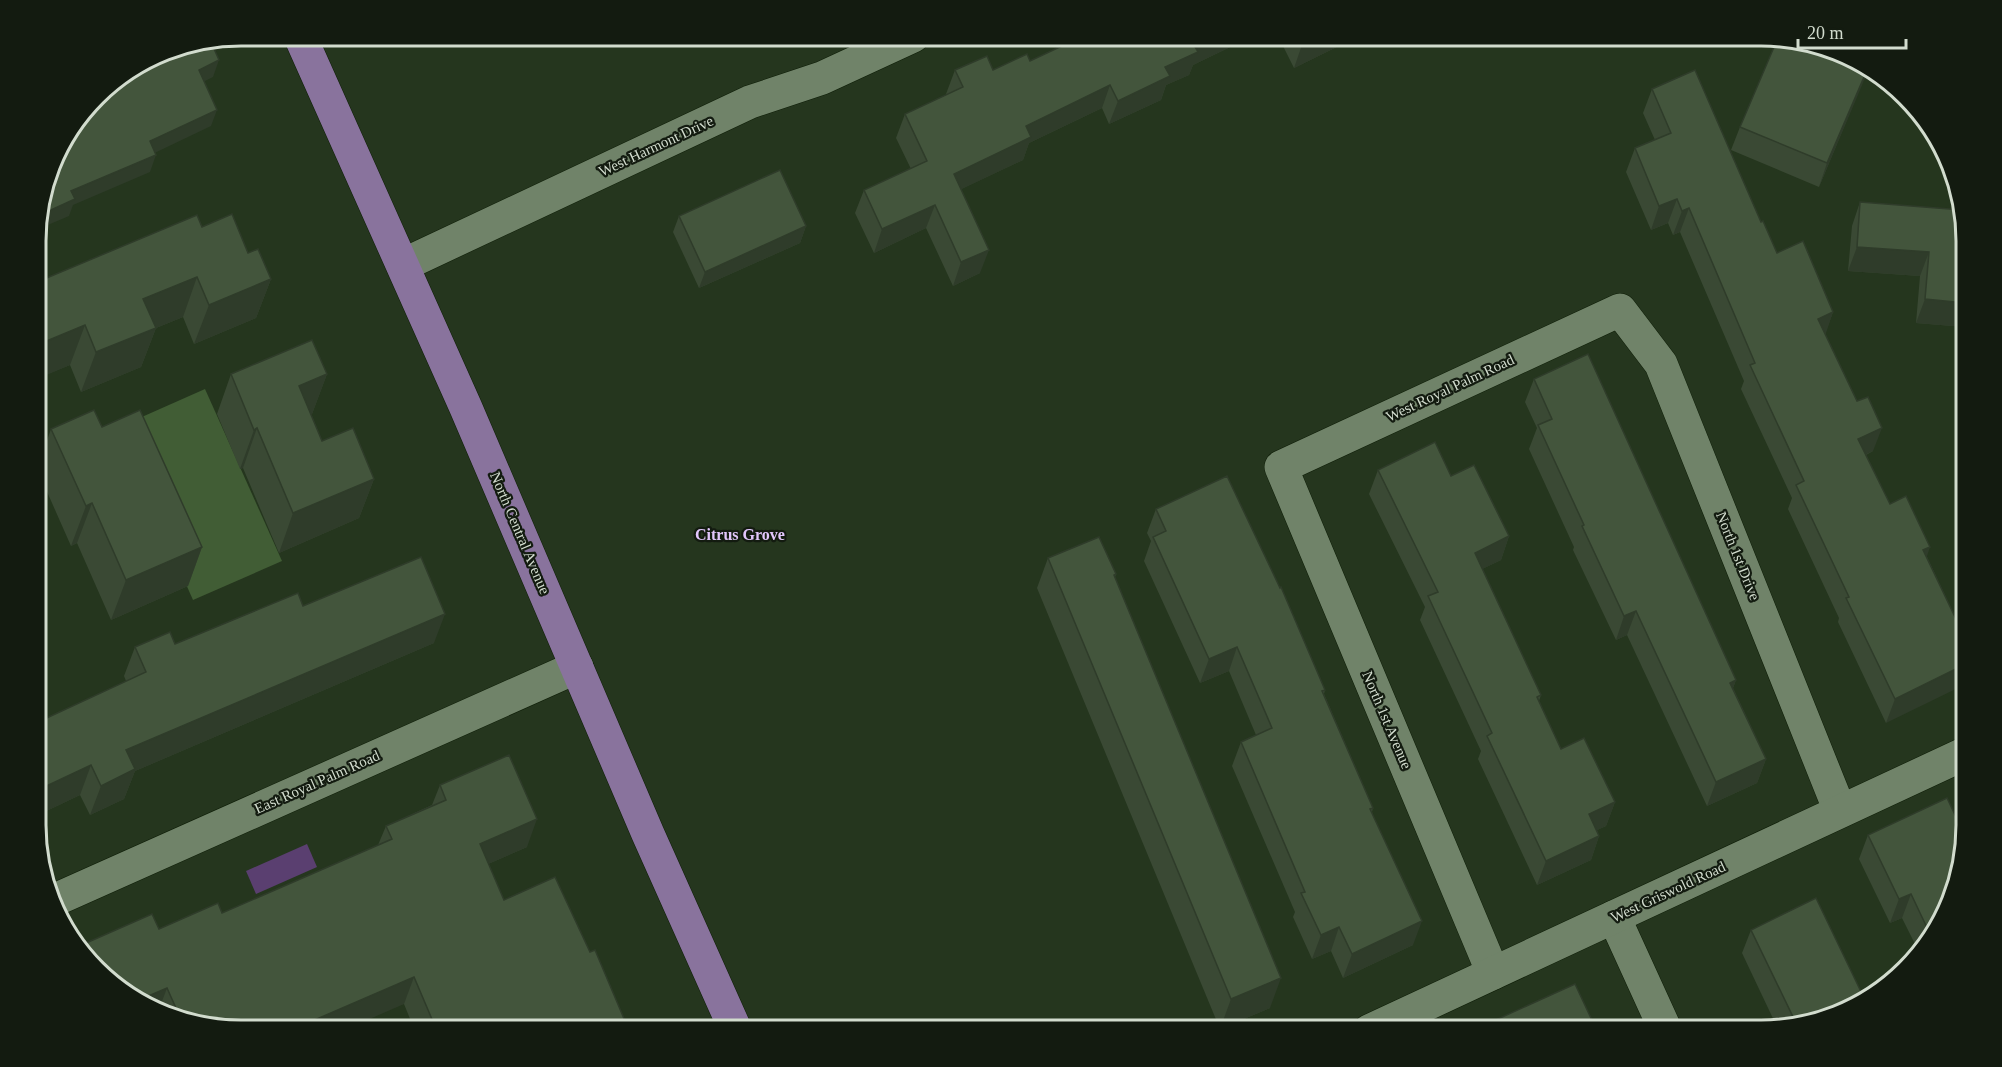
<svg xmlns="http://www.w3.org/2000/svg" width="2002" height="1067" viewBox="0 0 2002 1067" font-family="'Times New Roman',serif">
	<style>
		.green { fill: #415d35 }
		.water { fill: #5a3f70 }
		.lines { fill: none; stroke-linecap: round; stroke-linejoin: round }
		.minor-casing { stroke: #0e1d07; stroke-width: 34 }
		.major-casing { stroke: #0e1d07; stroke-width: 34 }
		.minor { stroke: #708369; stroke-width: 33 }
		.major { stroke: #89739d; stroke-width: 33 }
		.wall { fill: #3a4934 }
		.shaded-wall { fill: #2f3c2a }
		.building { fill: #43553c; stroke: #2f3c2a; stroke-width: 1.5 }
		.labels { text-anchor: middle; stroke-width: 4.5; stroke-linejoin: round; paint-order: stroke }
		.street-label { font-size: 15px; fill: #d2dcce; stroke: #131b10 }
		.neighbourhood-label { font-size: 16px; font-weight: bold; fill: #e2c6fc; stroke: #131b10 }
		.rim { fill: none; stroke: #d2dcce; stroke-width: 3 }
	</style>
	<rect width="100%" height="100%" fill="#25361e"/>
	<polygon class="green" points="205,389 282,561 193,600 117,428"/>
	<polygon class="water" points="307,844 317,867 256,894 246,871"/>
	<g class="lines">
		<defs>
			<g id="minor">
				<polyline points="403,265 750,102 822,78 913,36"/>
				<polyline points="57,899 577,667"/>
				<polyline points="1614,917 1666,1031"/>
				<polyline points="1493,973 1281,467 1620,310 1661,364 1840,811"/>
				<polyline points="1369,1031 1966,753"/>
			</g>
			<polyline id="major" points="300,36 466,408 648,834 736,1031"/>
		</defs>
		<use href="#minor" class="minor-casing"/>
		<use href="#major" class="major-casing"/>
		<use href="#minor" class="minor"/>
		<use href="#major" class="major"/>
	</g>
	<g class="wall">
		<polygon points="1083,36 1253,36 1193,65 1189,75 1166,85 1161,100 1109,124 1102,108 1029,143 1023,160 961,189 980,273 953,286 926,228 874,253 855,213 864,190 911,169 896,138 905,114 947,95 946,94 955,70 993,70 1030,61"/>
		<polygon points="1278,36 1351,36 1349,41 1294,68"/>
		<polygon points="1852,57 1876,78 1866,74 1819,187 1731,150 1740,127"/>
		<polygon points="1652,89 1761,222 1777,253 1833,312 1825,334 1873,451 1866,455 1890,504 1927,557 1965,638 1886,723 1838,622 1839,618 1788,509 1792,498 1741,389 1744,381 1680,232 1673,235 1668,223 1651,230 1626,172 1635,148 1655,140 1643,113"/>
		<polygon points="1860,202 1964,215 1965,327 1916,323 1920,276 1848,271 1852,226"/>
		<polygon points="679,216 806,226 800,243 699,288 673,232"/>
		<polygon points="202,227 271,279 256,318 194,344 183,317 156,328 141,367 81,392 70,365 40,377 41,380 37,393 37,282"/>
		<polygon points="231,374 327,374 312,414 311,414 322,441 374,479 359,518 279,553 243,468 240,469 217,414"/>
		<polygon points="1534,379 1736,680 1733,688 1766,759 1757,783 1707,806 1627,635 1616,640 1573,550 1574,547 1529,449 1537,428 1525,402"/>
		<polygon points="102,427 202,547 188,586 111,620 77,543 71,546 37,469 51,429"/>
		<polygon points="1378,470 1451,476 1509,536 1501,560 1482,569 1541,695 1539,701 1561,749 1615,802 1606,826 1597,830 1599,836 1591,860 1537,885 1478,759 1481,751 1420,620 1425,607 1369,494"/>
		<polygon points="1156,509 1325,690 1324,694 1373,808 1372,812 1413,945 1343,978 1331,951 1312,959 1293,917 1295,912 1232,766 1241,742 1256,735 1229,671 1200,683 1144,561 1151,541 1147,533"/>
		<polygon points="1048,558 1116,574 1115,577 1270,1008 1220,1029 1037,588"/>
		<polygon points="303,606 434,643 135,771 124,799 90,815 80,795 38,815 38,722 126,681 124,676 135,647 175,644"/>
		<polygon points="440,785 527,847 488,864 504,900 590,952 625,1021 632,1031 415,1031 404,1004 241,1031 150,1010 159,929 222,913 378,845 386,826 432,805"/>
		<polygon points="1868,835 1945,917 1917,948 1902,918 1890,923 1859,859"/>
		<polygon points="1751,930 1865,1000 1778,1029 1742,953"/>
		<polygon points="1489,1023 1597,1031 1486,1031"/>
	</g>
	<g class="shaded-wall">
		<polygon points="1213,36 1253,36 1193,65 1189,75 1166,85 1161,100 1109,124 1118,101 1194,45"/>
		<polygon points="1321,36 1351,36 1349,41 1294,68 1302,45"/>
		<polygon points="219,60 213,77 193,87 199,70"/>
		<polygon points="1867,70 1868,71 1819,187 1827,163"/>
		<polygon points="1110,85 1102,108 1029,143 1023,160 945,197 954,174 1026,126"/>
		<polygon points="217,110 211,126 144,158 150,141"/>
		<polygon points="156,155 150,172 73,205 69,216 36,230 40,215 71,191"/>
		<polygon points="1677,199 1668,223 1651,230 1659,206"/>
		<polygon points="935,205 926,228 874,253 882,229"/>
		<polygon points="1689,208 1680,232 1673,235 1682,211"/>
		<polygon points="806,226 800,243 699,288 705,272"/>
		<polygon points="1857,247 1929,252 1920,276 1848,271"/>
		<polygon points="989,250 980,273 953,286 961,262"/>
		<polygon points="197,277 183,317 156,328 141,367 81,392 96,352 143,299"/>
		<polygon points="271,279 256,318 194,344 209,305"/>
		<polygon points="1925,299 1965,303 1965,327 1916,323"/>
		<polygon points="1833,312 1825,336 1818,319"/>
		<polygon points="85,325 70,365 37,379 37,345"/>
		<polygon points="327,374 312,414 285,426 299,386"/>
		<polygon points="41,380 37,393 37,382"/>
		<polygon points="257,428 243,468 240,469 254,430"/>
		<polygon points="1882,428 1873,451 1850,462 1858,439"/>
		<polygon points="374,479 359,518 279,553 293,513"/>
		<polygon points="92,503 77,543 71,546 86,506"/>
		<polygon points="1509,536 1501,560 1466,577 1475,553"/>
		<polygon points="202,547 188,586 111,620 126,580"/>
		<polygon points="1930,547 1922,571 1923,550"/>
		<polygon points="1636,611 1627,635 1616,640 1624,616"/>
		<polygon points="445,614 434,643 135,771 124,799 90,815 101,786 126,750"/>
		<polygon points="1237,647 1229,671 1200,683 1209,659"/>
		<polygon points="1966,664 1966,684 1886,723 1895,699"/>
		<polygon points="1736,680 1727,704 1730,683"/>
		<polygon points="1766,759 1757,783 1707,806 1716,782"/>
		<polygon points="91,765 80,795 38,815 38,790"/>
		<polygon points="1615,802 1606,826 1580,838 1589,814"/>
		<polygon points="537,819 527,847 470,872 480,844"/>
		<polygon points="1599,836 1591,860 1537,885 1546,861"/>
		<polygon points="1911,894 1902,918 1890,923 1899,899"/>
		<polygon points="1422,921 1413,945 1343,978 1352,954"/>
		<polygon points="1339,927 1331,951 1312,959 1321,935"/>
		<polygon points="414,977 404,1004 342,1031 289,1031"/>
		<polygon points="1281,978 1270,1008 1220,1029 1231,999"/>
		<polygon points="167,988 158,1012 150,1010 139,1000"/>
	</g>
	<g class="building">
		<polygon points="1083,36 1213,36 1194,45 1198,52 1165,67 1170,76 1118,101 1110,85 1026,126 1031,137 954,174 989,250 961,262 935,205 882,229 864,190 927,161 905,114 963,87 955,70 987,56 993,70 1027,54 1030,61"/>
		<polygon points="1298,36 1321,36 1302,45"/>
		<polygon points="1777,40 1852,57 1867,70 1827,163 1740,127"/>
		<polygon points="211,42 219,60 199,70 217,110 150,141 156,155 71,191 75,199 40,215 57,151 106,87 163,51"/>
		<polygon points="1695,70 1761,222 1763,221 1777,253 1803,241 1833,312 1818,319 1857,401 1868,397 1882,428 1858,439 1890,504 1906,496 1930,547 1923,550 1965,638 1966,664 1895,699 1846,598 1849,597 1796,485 1804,481 1750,365 1755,363 1689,208 1682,211 1677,199 1659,206 1635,148 1671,133 1652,89"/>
		<polygon points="780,170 806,226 705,272 679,216"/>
		<polygon points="1860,202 1962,210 1964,215 1965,303 1925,299 1929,252 1857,247"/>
		<polygon points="232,214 248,253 258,249 271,279 209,305 197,277 143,299 156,328 96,352 85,325 37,345 37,282 197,215 202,227"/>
		<polygon points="312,340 327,374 299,386 322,441 353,428 374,479 293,513 257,428 254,430 231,374"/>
		<polygon points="1588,354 1736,680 1730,683 1766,759 1716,782 1636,611 1624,616 1582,526 1584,525 1538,425 1552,419 1534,379"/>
		<polygon points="37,368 41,380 37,382"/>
		<polygon points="94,410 102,427 140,410 202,547 126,580 92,503 86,506 51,429"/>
		<polygon points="1435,442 1451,476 1474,465 1509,536 1475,553 1541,695 1537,697 1561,749 1584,738 1615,802 1589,814 1599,836 1546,861 1487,736 1492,733 1428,596 1438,592 1378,470"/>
		<polygon points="1227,476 1280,588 1281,587 1325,690 1322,691 1373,808 1370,809 1422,921 1352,954 1339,927 1321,935 1301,893 1305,892 1241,742 1272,728 1237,647 1209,659 1153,537 1166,531 1156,509"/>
		<polygon points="1099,537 1116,574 1114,575 1281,978 1231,999 1048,558"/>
		<polygon points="421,557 445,614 126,750 135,769 101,786 91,765 38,790 38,722 146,672 135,647 170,632 175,644 298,593 303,606"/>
		<polygon points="509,755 537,819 480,844 504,900 555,877 590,952 595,950 625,1021 627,1020 632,1031 437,1031 414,977 289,1031 241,1031 180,1017 167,988 139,1000 78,950 77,947 152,914 159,929 218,903 222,913 392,839 386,826 446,800 440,785"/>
		<polygon points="1947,798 1964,834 1945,917 1930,934 1911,894 1899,899 1868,835"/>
		<polygon points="1816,898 1865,1000 1796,1023 1751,930"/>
		<polygon points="1575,984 1597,1031 1492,1031 1489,1023"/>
	</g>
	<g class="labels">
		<g class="street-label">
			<text transform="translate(656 146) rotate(-25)" y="5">West Harmont Drive</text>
			<text transform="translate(1450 388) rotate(-25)" y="5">West Royal Palm Road</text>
			<text transform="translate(520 533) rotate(67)" y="5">North Central Avenue</text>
			<text transform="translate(1738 556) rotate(68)" y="5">North 1st Drive</text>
			<text transform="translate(1387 720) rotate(67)" y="5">North 1st Avenue</text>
			<text transform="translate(317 782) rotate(-24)" y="5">East Royal Palm Road</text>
			<text transform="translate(1668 892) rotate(-25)" y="5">West Griswold Road</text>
		</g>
		<g class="neighbourhood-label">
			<text x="740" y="540">Citrus Grove</text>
		</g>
	</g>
	<path d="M0 0H2002V1067H0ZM241 46H1761A195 195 0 0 1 1956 241V825A195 195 0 0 1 1761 1020H241A195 195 0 0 1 46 825V241A195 195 0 0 1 241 46Z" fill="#131b10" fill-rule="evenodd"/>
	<path class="rim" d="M241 46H1761A195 195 0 0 1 1956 241V825A195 195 0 0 1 1761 1020H241A195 195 0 0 1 46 825V241A195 195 0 0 1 241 46Z"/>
	<path d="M1798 39v9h108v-9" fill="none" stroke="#d2dcce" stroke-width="3"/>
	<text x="1807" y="39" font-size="18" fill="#d2dcce" stroke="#131b10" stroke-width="4.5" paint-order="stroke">20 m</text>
</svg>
